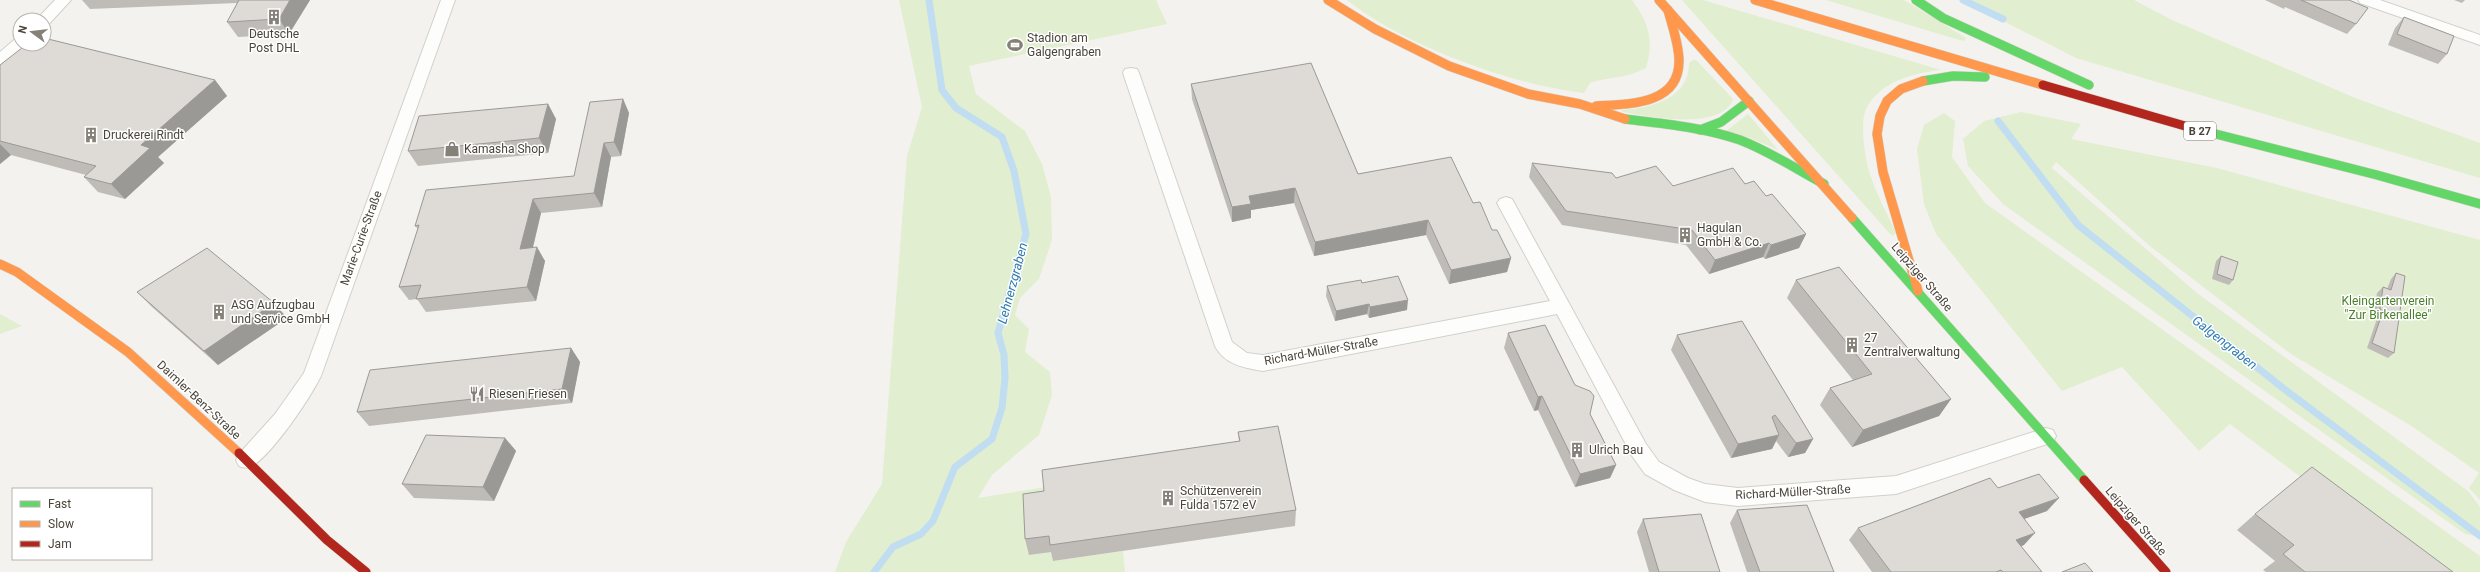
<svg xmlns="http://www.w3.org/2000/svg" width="2480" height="572" viewBox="0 0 2480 572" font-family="Roboto,sans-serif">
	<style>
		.green { fill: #e1eecf }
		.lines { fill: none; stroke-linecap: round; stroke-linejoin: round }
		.stream { stroke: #c0ddf1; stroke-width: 7 }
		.street-casing { stroke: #d2d0cb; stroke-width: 2 }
		.fast-casing { stroke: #d3cfc5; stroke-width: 10 }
		.slow-casing { stroke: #d3cfc5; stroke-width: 10 }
		.jam-casing { stroke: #d3cfc5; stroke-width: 10 }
		.street { fill: #fdfdfc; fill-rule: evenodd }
		.fast { stroke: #63d668; stroke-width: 9 }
		.slow { stroke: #ff974d; stroke-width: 9 }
		.jam { stroke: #b3261e; stroke-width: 9 }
		.wall { fill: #bfbcb8 }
		.shaded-wall { fill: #9b9996 }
		.building { fill: #dedbd6; stroke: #9b9996 }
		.labels { text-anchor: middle; stroke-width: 3; stroke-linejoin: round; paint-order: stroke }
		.shield { fill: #fff; stroke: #817c74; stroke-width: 1 }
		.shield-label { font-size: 11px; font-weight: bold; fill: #4b4439 }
		.poi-label { font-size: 12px; fill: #4b4439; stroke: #fff; text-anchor: start }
		.street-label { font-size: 12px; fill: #4b4439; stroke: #fff }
		.park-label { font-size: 12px; fill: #4a7f2a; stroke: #fff }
		.water-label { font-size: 13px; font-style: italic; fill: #2e7ab2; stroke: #fff }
	</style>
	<rect width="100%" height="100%" fill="#f4f2ee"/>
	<g class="green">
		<polygon points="899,0 1156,0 1167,24 969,66 976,94 1025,131 1042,164 1051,197 1052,240 1039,279 1020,298 1015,315 1029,329 1025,352 1050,372 1052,395 1039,435 992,475 978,498 1046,487 1053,561 1123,551 1125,572 835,572 846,542 882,484 907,156 922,107"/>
		<path d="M 1347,0 L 1632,0 C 1649,22 1654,42 1646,68 C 1625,79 1612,76 1590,83 L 1584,93 C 1512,85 1405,46 1347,0 Z"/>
		<path d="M 1682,0 L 1703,0 L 1941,70 C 1913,73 1882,81 1867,107 C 1859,120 1865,157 1869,171 C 1875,192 1887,213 1896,233 L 1892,236 Z"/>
		<polygon points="1826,0 1904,0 1966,38 1964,41 1956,39"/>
		<polygon points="1962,0 2134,0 2174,21 2358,99 2480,143 2480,178 2076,58"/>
		<path d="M 1693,60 L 1696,60 L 1733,99 C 1721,132 1648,116 1622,112 L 1622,110 C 1651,108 1689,99 1689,63 Z"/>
		<polygon points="2021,112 2081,124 2071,139 2217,168 2480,240 2480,500 2469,488 2479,473 2413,427 2291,354 2151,247 2056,162 2052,168 2197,293 2468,491 2480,507 2480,537 2465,534 2003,204 1968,166 1963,139 1984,121"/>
		<polygon points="1944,113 1955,121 1952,157 1985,203 2480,556 2480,572 2427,572 2230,424 2199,451 2122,367 2062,391 1936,234 1924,204 1917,149 1924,125"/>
		<polygon points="1748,114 1778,150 1750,138 1726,131"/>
		<polygon points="0,314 22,326 0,334"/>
	</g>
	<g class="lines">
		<g class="stream">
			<polyline points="1963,0 2003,19"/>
			<polyline points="1998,121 2078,225 2283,388 2480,536"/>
			<polyline points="874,572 893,547 921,534 933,521 955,467 992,439 1002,408 1005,378 1004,355 998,333 1026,234 1014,171 1002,137 956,108 942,90 929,0"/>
		</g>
		<defs>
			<g id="street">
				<polygon points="55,0 71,0 49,24 44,25 44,20 36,20"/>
				<path d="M 441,0 L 455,0 L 321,376 C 309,400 275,450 254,465 C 249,469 244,468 239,466 L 236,460 L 239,454 L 275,414 L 304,373 Z"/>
				<polygon points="2358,0 2380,0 2480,35 2480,45 2360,3"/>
				<polygon points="20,38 20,44 27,44 25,47 6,65 0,66 0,52 15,39"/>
				<path d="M 1131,68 L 1137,69 L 1139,73 L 1232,342 L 1247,353 L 1263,355 L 1550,301 L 1497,203 L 1500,199 L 1506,197 L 1512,199 L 1646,444 L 1659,462 L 1688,478 L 1705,484 L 1738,488 L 1896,476 L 2046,428 L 2053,430 L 2056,436 L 2053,442 L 1896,494 L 1738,506 L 1705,502 L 1674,490 L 1645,474 L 1632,456 L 1557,314 L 1263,371 C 1244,368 1224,364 1215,346 L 1123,73 L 1125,69 Z"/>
			</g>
			<g id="fast">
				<polyline points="1916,0 1943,18 2089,85"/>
				<polyline points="1923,81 1953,76 1985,77"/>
				<path d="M 1625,119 C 1663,124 1703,127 1740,140 C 1769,151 1796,169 1824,184"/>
				<polyline points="2192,128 2377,175 2480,204"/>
				<polyline points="1700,130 1721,122 1749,101"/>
				<polyline points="1852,218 2084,480"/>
			</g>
			<g id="slow">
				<polyline points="1328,0 1375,29 1449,66 1528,94 1580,104 1625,119"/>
				<polyline points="1659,0 1852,218"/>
				<polyline points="1755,0 2043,85"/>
				<path d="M 1596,106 C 1629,104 1679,105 1679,61 C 1679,44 1672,26 1668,10"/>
				<polyline points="0,264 17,272 128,352 239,453"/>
				<polyline points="1918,291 1883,172 1877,134 1880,116 1887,101 1901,89 1923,81"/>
			</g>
			<g id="jam">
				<polyline points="2043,85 2192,128"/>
				<polyline points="239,453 327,540 366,572"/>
				<polyline points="2084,480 2166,572"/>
			</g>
		</defs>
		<use href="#street" class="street-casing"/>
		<use href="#fast" class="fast-casing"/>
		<use href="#slow" class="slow-casing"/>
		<use href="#jam" class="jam-casing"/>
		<use href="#street" class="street"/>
		<use href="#fast" class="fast"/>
		<use href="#slow" class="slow"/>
		<use href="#jam" class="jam"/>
	</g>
	<g class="wall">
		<polygon points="82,0 310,0 289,34 238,37 227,22 237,3 90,9"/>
		<polygon points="2265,0 2349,0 2356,24 2347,34 2285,7 2284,9"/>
		<polygon points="2454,0 2465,0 2462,3"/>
		<polygon points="2404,17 2447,54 2438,64 2388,45 2395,28"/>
		<polygon points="0,65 215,80 227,96 158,157 164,163 125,199 98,192 84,177 86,175 11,155 0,164"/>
		<polygon points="1191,84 1358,174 1473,203 1511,258 1507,272 1449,284 1426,235 1314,256 1294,203 1251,210 1251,218 1232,222 1192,99"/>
		<polygon points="623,99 629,113 621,156 611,157 602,207 541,213 533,248 545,261 536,301 426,312 417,299 409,300 399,287 418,229 415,226 574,176"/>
		<polygon points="548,104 556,119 548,153 418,166 408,151"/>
		<polygon points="1532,163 1616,178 1673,186 1745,184 1766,196 1806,234 1799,248 1765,259 1763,257 1709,274 1686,245 1562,225 1529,177"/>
		<polygon points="2221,256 2233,280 2229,285 2212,279 2216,261"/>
		<polygon points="2396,273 2394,353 2388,358 2367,348 2378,316 2374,314 2377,293 2383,287 2387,289 2391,279"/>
		<polygon points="1796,280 1951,399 1939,416 1852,447 1820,405 1830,388 1853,380 1787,298"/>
		<polygon points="1362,283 1407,310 1369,318 1367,314 1335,321 1326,296 1327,286"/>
		<polygon points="137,292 274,303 287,318 218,365 152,307"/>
		<polygon points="1508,333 1590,414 1616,465 1610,478 1575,487 1538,410 1534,411 1504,348"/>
		<polygon points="1677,335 1813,439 1805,453 1788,457 1776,441 1772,449 1731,458 1671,350"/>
		<polygon points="571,348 580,362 572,403 369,426 357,412"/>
		<polygon points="1238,432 1296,510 1295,526 1053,561 1051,552 1029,555 1025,539 1044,491 1239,442"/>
		<polygon points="505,438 516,451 494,501 414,498 402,484"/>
		<polygon points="1998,488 2047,511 2024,519 2024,545 2021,546 2042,572 1872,572 1849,540 1858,528"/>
		<polygon points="1737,510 1834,572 1747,572 1730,523"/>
		<polygon points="2255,514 2453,572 2266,572 2263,570 2275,561 2237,530"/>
		<polygon points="1643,519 1720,572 1649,572 1637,532"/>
	</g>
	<g class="shaded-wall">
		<polygon points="290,0 310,0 289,34 279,19"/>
		<polygon points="215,80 227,96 158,157 164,163 125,199 111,184 141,145"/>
		<polygon points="623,99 629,113 621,156 614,142"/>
		<polygon points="548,104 556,119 548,153 539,138"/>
		<polygon points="604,143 611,157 602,207 594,193"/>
		<polygon points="0,144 11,155 0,164"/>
		<polygon points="1295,188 1294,203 1251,210 1251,218 1232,222 1232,207 1249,196"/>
		<polygon points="533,199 541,213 529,263 520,249"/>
		<polygon points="1428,220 1426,235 1314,256 1315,242"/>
		<polygon points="1806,234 1799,248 1765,259 1771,245"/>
		<polygon points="1769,243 1763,257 1709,274 1715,260"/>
		<polygon points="537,247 545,261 536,301 527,287"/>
		<polygon points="1511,258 1507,272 1449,284 1451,270"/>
		<polygon points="1408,300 1407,310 1369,318 1370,307"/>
		<polygon points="274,303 287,318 218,365 204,351"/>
		<polygon points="1369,304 1367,314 1335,321 1336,311"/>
		<polygon points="571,348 580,362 572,403 562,389"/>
		<polygon points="1542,396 1538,410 1534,411 1538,397"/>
		<polygon points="1951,399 1939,416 1852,447 1863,430"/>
		<polygon points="1779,435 1772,449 1731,458 1738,444"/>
		<polygon points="505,438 516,451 494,501 483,487"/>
		<polygon points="1813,439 1805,453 1788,457 1796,443"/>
		<polygon points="1616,465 1610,478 1575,487 1580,474"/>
		<polygon points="2059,498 2047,511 2007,525 2019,512"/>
		<polygon points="2035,533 2024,545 2004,553 2016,540"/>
	</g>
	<g class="building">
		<polygon points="239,0 290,0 279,19 227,22"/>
		<polygon points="2301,0 2349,0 2368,8 2356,24"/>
		<polygon points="2404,17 2454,36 2447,54 2397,34"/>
		<polygon points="44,38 215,80 141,145 150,148 111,184 84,177 96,166 0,141 0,65 27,44 44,44"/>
		<polygon points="1311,63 1358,174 1451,157 1473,203 1480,202 1492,230 1497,230 1511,258 1451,270 1428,220 1315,242 1295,188 1249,196 1251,204 1232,207 1191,84"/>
		<polygon points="623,99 614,142 604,143 594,193 533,199 520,249 537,247 527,287 416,299 421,285 399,287 419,225 415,226 426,190 574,176 590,102"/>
		<polygon points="548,104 539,138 408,151 419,116"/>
		<polygon points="1532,163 1612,173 1616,178 1656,166 1673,186 1733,168 1745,184 1754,181 1766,196 1772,194 1806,234 1771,245 1769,243 1715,260 1692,230 1566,211"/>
		<polygon points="207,248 274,303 204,351 137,292"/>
		<polygon points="2221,256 2238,262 2233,280 2217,274"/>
		<polygon points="1839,267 1951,399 1863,430 1830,388 1872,374 1796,280"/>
		<polygon points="2396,273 2405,276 2394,353 2372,343 2383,311 2380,309 2383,287 2391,290"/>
		<polygon points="1398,276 1408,300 1370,307 1369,304 1336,311 1327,286 1361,280 1362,283"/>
		<polygon points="1742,321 1813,439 1796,443 1775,415 1772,417 1779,435 1738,444 1677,335"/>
		<polygon points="1545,325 1575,385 1590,391 1594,396 1590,414 1616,465 1580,474 1542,396 1538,397 1508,333"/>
		<polygon points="571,348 562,389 357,412 370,370"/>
		<polygon points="1278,426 1296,510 1050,545 1049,536 1025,539 1023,494 1044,491 1042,470 1240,441 1238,432"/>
		<polygon points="426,435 505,438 483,487 402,484"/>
		<polygon points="2312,467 2453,572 2305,572 2283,554 2294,545 2255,514"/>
		<polygon points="2039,474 2059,498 2019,512 2035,533 2016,540 2042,572 2003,572 2001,570 1996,572 1891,572 1858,528 1990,478 1998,488"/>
		<polygon points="1807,505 1834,572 1760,572 1737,510"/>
		<polygon points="1701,514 1720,572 1659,572 1643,519"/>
		<polygon points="2085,563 2093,572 2062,572"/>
	</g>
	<defs>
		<symbol id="building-bare" viewBox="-9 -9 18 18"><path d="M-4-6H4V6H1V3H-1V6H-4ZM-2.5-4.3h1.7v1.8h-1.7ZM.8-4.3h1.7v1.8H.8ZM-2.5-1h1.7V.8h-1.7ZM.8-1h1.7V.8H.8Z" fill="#868178" stroke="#fff" stroke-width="2.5" paint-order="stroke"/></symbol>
		<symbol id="stadium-bare" viewBox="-9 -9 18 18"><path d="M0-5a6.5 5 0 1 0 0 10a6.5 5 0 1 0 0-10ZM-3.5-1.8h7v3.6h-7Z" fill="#868178" stroke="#fff" stroke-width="2.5" paint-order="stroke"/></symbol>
		<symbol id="shop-bare" viewBox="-9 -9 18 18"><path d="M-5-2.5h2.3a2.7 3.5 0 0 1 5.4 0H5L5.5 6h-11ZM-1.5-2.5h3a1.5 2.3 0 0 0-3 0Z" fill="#868178" stroke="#fff" stroke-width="2.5" paint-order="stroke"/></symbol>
		<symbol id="restaurant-bare" viewBox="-9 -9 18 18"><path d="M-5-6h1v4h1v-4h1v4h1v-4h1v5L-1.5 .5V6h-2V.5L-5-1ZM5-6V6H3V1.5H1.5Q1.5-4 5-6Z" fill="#868178" stroke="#fff" stroke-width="2.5" paint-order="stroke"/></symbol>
	</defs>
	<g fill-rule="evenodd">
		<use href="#building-bare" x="263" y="6" width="22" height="22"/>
		<use href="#stadium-bare" x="1004" y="34" width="22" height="22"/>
		<use href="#building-bare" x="80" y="124" width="22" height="22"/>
		<use href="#shop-bare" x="441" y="138" width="22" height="22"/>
		<use href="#building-bare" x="1674" y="224" width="22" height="22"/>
		<use href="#building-bare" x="208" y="301" width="22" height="22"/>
		<use href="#building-bare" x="1841" y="334" width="22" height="22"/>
		<use href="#restaurant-bare" x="466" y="383" width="22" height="22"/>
		<use href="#building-bare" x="1566" y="439" width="22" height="22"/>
		<use href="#building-bare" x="1157" y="487" width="22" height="22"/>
	</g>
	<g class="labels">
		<rect class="shield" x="2184" y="122" width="32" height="18" rx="3"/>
		<g class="shield-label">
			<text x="2200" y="135">B 27</text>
		</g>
		<g class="poi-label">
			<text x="274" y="38" text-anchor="middle">Deutsche<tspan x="274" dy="14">Post DHL</tspan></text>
			<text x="1027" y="42">Stadion am<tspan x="1027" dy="14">Galgengraben</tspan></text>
			<text x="103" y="139">Druckerei Rindt</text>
			<text x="464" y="153">Kamasha Shop</text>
			<text x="1697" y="232">Hagulan<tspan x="1697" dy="14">GmbH &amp; Co.</tspan></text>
			<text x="231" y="309">ASG Aufzugbau<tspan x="231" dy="14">und Service GmbH</tspan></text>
			<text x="1864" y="342">27<tspan x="1864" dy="14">Zentralverwaltung</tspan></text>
			<text x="489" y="398">Riesen Friesen</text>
			<text x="1589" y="454">Ulrich Bau</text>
			<text x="1180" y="495">Schützenverein<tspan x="1180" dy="14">Fulda 1572 eV</tspan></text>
		</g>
		<g class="street-label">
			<text transform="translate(361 238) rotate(-70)" y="4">Marie-Curie-Straße</text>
			<text transform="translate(1922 277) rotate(49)" y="4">Leipziger Straße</text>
			<text transform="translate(1321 351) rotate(-10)" y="4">Richard-Müller-Straße</text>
			<text transform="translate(199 400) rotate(43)" y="4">Daimler-Benz-Straße</text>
			<text transform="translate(1793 492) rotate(-3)" y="4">Richard-Müller-Straße</text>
			<text transform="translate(2136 521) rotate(49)" y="4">Leipziger Straße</text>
		</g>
		<g class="park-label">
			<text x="2388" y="305">Kleingartenverein<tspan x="2388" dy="14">"Zur Birkenallee"</tspan></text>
		</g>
		<g class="water-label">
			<text transform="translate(1012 283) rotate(-75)" y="5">Lehnerzgraben</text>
			<text transform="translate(2225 342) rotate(38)" y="5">Galgengraben</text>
		</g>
	</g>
	<rect x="12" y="488" width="140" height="72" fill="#ffffff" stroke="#b7b4b0"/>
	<rect x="20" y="501" width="20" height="6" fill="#63d668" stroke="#b7b4b0"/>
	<text x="48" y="508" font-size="12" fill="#4b4439">Fast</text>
	<rect x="20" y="521" width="20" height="6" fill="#ff974d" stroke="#b7b4b0"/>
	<text x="48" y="528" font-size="12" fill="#4b4439">Slow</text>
	<rect x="20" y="541" width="20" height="6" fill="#b3261e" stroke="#b7b4b0"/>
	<text x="48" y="548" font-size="12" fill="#4b4439">Jam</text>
	<g transform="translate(32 32) rotate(285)"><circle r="19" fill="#ffffff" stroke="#b7b4b0"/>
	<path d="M0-3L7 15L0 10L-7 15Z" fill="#868178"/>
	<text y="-6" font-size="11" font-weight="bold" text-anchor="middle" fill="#4b4439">N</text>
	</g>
</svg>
